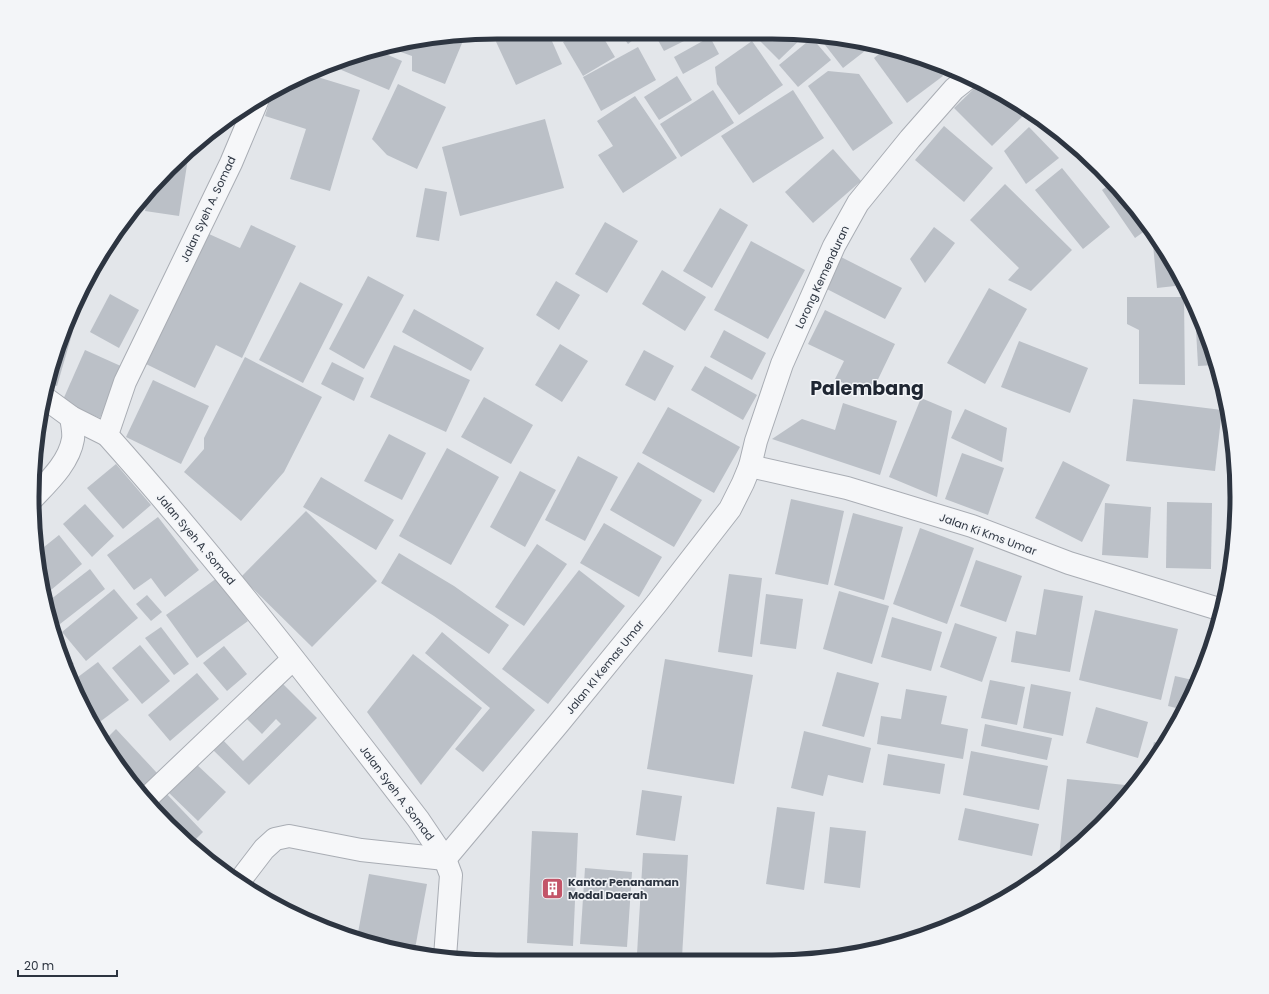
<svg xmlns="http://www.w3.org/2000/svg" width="1269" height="994" viewBox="0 0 1269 994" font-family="Poppins,sans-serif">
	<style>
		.building { fill: #bbc0c7 }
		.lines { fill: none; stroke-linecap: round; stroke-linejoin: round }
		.minor-casing { stroke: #a9adb4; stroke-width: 24 }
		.minor { stroke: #f6f7f9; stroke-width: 22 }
		.labels { text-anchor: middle; stroke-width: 3; stroke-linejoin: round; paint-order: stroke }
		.street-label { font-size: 11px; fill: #2d3541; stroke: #f3f5f8 }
		.poi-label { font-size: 11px; font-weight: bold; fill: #2d3541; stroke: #f3f5f8; text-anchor: start }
		.town-label { font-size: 19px; font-weight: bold; fill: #1f2632; stroke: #f3f5f8 }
		.rim { fill: none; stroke: #2d3541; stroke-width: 5 }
	</style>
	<rect width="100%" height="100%" fill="#e3e6ea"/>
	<g class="building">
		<polygon points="497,32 548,32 562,64 516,85 492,33"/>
		<polygon points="581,32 600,32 615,57 583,76 563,42"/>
		<polygon points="619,32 643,32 628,44"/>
		<polygon points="654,33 700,33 664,51"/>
		<polygon points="752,33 802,33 806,34 779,60"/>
		<polygon points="465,36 445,84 412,71 412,56 387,47"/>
		<polygon points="818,36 840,40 870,47 843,68"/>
		<polygon points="710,37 719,54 683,74 674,57"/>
		<polygon points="812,38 831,60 798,87 779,65"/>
		<polygon points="752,41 783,85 739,115 717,84 715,67"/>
		<polygon points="638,47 656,80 601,111 583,77"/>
		<polygon points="374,49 402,61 389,90 332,66"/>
		<polygon points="885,49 922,57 933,62 943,76 907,103 874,58"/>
		<polygon points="828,71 859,74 893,123 853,151 808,86"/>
		<polygon points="311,75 360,90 330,191 290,179 306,129 265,116 273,91"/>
		<polygon points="677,76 692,100 659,120 644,97"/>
		<polygon points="980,83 1005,94 1020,105 1027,112 992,146 954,108"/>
		<polygon points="398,84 446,107 417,169 387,155 372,139"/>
		<polygon points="713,90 734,123 681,157 660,124"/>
		<polygon points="793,90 824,138 753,183 721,136"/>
		<polygon points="635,96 677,158 623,193 598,155 613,146 597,121"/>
		<polygon points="545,119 564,188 460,216 442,147"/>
		<polygon points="944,126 993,168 964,202 915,160"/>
		<polygon points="1029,127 1059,158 1026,184 1004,151"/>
		<polygon points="833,149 861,181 813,223 785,192"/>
		<polygon points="189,152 179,216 145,211 148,195 168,168"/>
		<polygon points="1062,168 1110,227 1083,249 1035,190"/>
		<polygon points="1113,182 1122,191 1149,228 1135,238 1102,190"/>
		<polygon points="1005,184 1072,250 1031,291 1008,280 1019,268 970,220"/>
		<polygon points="425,188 447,192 439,241 416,237"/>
		<polygon points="720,208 748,225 712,288 683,271"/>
		<polygon points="605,222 638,241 607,293 575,274"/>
		<polygon points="251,225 296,246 242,358 216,345 195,388 146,364 209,234 240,248"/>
		<polygon points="934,227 955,243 925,283 910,259"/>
		<polygon points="1152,233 1173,263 1175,286 1157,288"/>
		<polygon points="751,241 805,270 768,339 714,310"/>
		<polygon points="839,256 902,288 885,319 823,287"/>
		<polygon points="662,270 706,297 685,331 642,304"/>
		<polygon points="368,276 404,295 364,369 329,349"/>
		<polygon points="556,281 580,295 559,330 536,315"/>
		<polygon points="300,282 343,304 303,383 259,360"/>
		<polygon points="989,288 1027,309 985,384 947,363"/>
		<polygon points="110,294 139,310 119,348 90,332"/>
		<polygon points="1127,297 1184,297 1185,385 1139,384 1139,330 1127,324"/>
		<polygon points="414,309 484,348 471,371 402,332"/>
		<polygon points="825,310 895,344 870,396 835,379 844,361 808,344"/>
		<polygon points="1195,311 1212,347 1216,365 1198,366"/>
		<polygon points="73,315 77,317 57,386 47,383 48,377"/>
		<polygon points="724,330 766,353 752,380 710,357"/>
		<polygon points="1019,341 1088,368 1070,413 1001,387"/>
		<polygon points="560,344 588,361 562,402 535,385"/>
		<polygon points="394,345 470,380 446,432 370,397"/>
		<polygon points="85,350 123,367 100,418 62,402"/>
		<polygon points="644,350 674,366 655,401 625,385"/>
		<polygon points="245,357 322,397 284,472 241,521 184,472 204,449 204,438"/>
		<polygon points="332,362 364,378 354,401 321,384"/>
		<polygon points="705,366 757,395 743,420 691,390"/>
		<polygon points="153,380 209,406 181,464 126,437"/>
		<polygon points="484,397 533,425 511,464 461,437"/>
		<polygon points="921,398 952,411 937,497 889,477"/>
		<polygon points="1133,399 1222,410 1215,471 1126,461"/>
		<polygon points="843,403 897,421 880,475 772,439 802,419 835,430"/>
		<polygon points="668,407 740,447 714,493 642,453"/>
		<polygon points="965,409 1007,428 1002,462 951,438"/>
		<polygon points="389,434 426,453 402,500 364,481"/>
		<polygon points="447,448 499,477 451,565 399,536"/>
		<polygon points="962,453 1004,468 988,515 945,499"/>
		<polygon points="578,456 618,477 585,541 545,520"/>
		<polygon points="1063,461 1110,485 1082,542 1035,518"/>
		<polygon points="638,462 702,500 674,547 610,510"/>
		<polygon points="116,464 151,505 123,529 87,488"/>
		<polygon points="520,471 556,490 525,547 490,527"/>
		<polygon points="321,477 394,520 376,550 303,507"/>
		<polygon points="791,499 844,511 828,585 775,574"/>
		<polygon points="1167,502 1212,503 1211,569 1166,568"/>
		<polygon points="1105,503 1151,507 1148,558 1102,555"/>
		<polygon points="85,504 114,536 92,557 63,524"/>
		<polygon points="306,511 377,581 312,647 241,577"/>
		<polygon points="853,513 903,527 884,600 834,585"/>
		<polygon points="158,517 199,570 165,597 151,578 134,590 107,555"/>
		<polygon points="604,523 662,557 639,597 580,563"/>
		<polygon points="920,528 974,548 947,624 893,604"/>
		<polygon points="59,535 82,564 45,595 39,551"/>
		<polygon points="537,544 567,564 524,626 495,607"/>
		<polygon points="399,553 454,586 509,625 489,654 434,616 381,583"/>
		<polygon points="976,560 1022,576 1006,622 960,606"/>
		<polygon points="90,569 105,589 60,624 47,607 46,603"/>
		<polygon points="579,570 625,606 548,704 502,669"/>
		<polygon points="729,574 762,578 752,657 718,652"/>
		<polygon points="217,578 248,621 197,658 166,615"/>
		<polygon points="114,589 138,618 86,661 62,632"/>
		<polygon points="1044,589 1083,596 1070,672 1011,662 1016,631 1036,635"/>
		<polygon points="839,591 889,606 872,664 823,649"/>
		<polygon points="766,594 803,599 796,649 760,644"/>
		<polygon points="147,595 162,612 151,621 136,604"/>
		<polygon points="1095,610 1178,629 1161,700 1079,680"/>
		<polygon points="892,617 942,632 931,671 881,657"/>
		<polygon points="955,623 997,637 982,682 940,667"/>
		<polygon points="161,627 189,664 174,675 145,638"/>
		<polygon points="442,632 535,710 483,772 455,749 490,708 425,653"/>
		<polygon points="140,645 170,681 142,704 112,668"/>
		<polygon points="60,646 74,664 69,668"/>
		<polygon points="224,646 247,674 227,691 203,663"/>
		<polygon points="413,654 482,708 421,785 367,712"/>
		<polygon points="665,659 753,675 734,784 647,769"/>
		<polygon points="98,662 129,700 93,727 74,680"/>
		<polygon points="837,672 879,683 864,737 822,726"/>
		<polygon points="197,673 219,699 170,741 148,715"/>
		<polygon points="1175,676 1197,681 1189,702 1184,710 1168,706"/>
		<polygon points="279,680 317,718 249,785 212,749 222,739 243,761 281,724 276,719 262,734 244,716"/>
		<polygon points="990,680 1025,687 1017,725 981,718"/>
		<polygon points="1031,684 1071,692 1063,736 1023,728"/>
		<polygon points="906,689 947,696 941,724 968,729 963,759 877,744 881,716 901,719"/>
		<polygon points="1096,707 1148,722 1138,758 1086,743"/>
		<polygon points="985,724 1052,738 1047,760 981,746"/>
		<polygon points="116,729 157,773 138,790 103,742"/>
		<polygon points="804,731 871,748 863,783 828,775 823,796 791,788"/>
		<polygon points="1154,742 1163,744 1153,760 1150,759"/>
		<polygon points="971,751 1048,766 1039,810 963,795"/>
		<polygon points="888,754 945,764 940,794 883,785"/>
		<polygon points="195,763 226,792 198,821 167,791"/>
		<polygon points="1067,779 1135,786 1079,846 1063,858 1059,857"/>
		<polygon points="162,789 203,832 192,843 147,803"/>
		<polygon points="642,790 682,796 675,841 636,835"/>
		<polygon points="777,807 815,812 804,890 766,884"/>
		<polygon points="965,808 1039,824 1032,856 958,840"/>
		<polygon points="830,827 866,831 860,888 824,883"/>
		<polygon points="532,831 578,833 573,946 527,943"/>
		<polygon points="643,853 688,855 682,957 637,954"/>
		<polygon points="585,868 632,872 627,947 580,944"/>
		<polygon points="369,874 427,884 414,954 407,953 357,938"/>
	</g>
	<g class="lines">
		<defs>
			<g id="minor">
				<path d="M 258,99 L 231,163 L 125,382 L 107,435 C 217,558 318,689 418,819 L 445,859 L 451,875 L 445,957"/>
				<polyline points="45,398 71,417 107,435"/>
				<polyline points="750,466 847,488 972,526 1069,563 1222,610"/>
				<path d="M 32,499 C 48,482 69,463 73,439 C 74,432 72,424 71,417"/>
				<polyline points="145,800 293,659"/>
				<polyline points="445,859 559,723 657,603 730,509 743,483 750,466 756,441 782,364 834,246 858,203 910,139 954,89 968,78"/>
				<polyline points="238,883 264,849 275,839 289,836 361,850 445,859"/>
			</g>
		</defs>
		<use href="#minor" class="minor-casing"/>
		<use href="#minor" class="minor"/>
	</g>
	<defs>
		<symbol id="building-square" viewBox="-11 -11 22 22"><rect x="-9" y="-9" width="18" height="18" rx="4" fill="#c35569" stroke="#f3f5f8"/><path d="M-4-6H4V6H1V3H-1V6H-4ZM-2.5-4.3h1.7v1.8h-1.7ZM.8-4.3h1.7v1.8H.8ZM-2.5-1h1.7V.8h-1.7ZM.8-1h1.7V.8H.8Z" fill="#fff"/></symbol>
	</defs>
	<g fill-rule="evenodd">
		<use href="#building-square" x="540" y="876" width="25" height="25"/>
	</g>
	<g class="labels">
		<g class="street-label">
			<text transform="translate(208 209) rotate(-65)" y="4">Jalan Syeh A. Somad</text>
			<text transform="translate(822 277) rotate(-65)" y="4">Lorong Kemenduran</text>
			<text transform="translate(988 534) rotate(20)" y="4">Jalan Ki Kms Umar</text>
			<text transform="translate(196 539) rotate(50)" y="4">Jalan Syeh A. Somad</text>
			<text transform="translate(605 667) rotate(-51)" y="4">Jalan KI Kemas Umar</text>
			<text transform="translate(397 793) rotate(53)" y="4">Jalan Syeh A. Somad</text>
		</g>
		<g class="poi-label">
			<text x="568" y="886">Kantor Penanaman<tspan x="568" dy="13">Modal Daerah</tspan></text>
		</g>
		<g class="town-label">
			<text x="867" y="395">Palembang</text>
		</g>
	</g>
	<path d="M0 0H1269V994H0ZM497 39H772A458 458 0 0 1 1230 497V497A458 458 0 0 1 772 955H497A458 458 0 0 1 39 497V497A458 458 0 0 1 497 39Z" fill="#f3f5f8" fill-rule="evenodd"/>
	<path class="rim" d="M497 39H772A458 458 0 0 1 1230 497V497A458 458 0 0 1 772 955H497A458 458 0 0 1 39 497V497A458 458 0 0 1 497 39Z"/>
	<path d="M18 970v6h99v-6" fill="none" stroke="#2d3541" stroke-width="2"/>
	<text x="24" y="970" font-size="12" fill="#2d3541" stroke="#f3f5f8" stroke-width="3" paint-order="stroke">20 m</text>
</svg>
